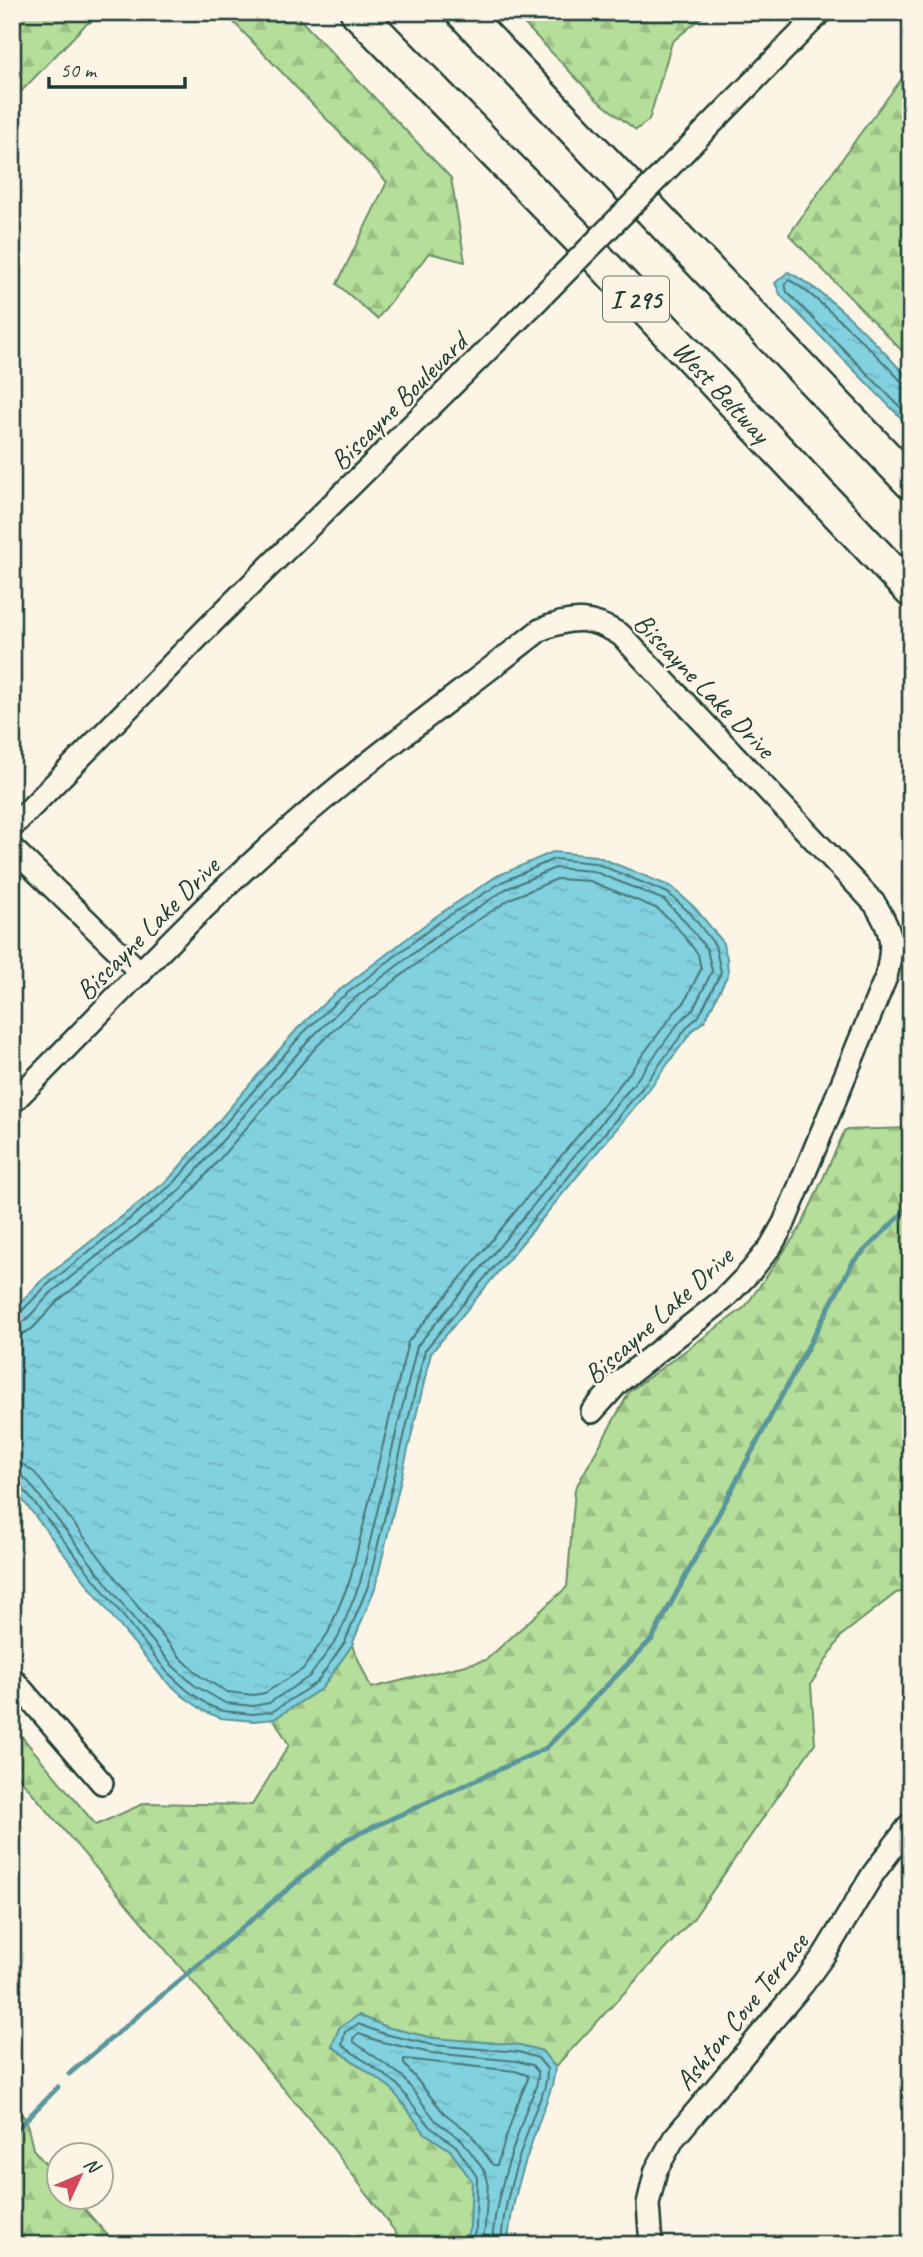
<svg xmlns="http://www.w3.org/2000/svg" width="923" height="2257" viewBox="0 0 923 2257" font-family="Caveat,sans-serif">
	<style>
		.forest { fill: url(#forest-firs); stroke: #6a8e67; stroke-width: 2 }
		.water { fill: url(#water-ripples); stroke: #5a969b; stroke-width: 2 }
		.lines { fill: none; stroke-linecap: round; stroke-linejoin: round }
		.shore { stroke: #477878; stroke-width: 2 }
		.stream { stroke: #5a969b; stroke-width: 5 }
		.minor-casing { stroke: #1f3d34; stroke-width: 26 }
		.highway-casing { stroke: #1f3d34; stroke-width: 37 }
		.minor { stroke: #fcf5e5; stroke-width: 21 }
		.highway { stroke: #fcf5e5; stroke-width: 32 }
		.minor-bridge-casing { stroke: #1f3d34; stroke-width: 26; stroke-linecap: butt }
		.minor-bridge { stroke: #fcf5e5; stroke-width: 21 }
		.labels { text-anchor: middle; stroke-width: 5; stroke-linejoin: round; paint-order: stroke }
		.shield { fill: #fcf5e5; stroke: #617469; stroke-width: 2 }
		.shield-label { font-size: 26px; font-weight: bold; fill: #1f3d34 }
		.street-label { font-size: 28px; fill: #1f3d34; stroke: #fcf5e5 }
	</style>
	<defs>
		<pattern id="forest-firs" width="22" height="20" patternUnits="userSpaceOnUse" patternTransform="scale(1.75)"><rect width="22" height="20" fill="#b5de9a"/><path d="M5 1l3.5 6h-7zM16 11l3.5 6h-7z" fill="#9bbf85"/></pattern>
		<pattern id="water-ripples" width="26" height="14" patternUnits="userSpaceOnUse" patternTransform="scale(1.75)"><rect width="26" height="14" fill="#82d1df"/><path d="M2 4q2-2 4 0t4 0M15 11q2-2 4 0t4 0" fill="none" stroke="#70b4c0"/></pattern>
	</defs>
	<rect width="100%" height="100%" fill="#fcf5e5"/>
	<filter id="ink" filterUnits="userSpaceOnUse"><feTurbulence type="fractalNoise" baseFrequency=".0143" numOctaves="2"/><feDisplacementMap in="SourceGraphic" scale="14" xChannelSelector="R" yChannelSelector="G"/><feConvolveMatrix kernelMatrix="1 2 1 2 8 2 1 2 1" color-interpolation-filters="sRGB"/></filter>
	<g filter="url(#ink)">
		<g class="forest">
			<polygon points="12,12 106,12 84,26 12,101"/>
			<polygon points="224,12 293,12 451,178 465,262 429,253 377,319 337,284 387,182"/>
			<polygon points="513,12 708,12 672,42 649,120 636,130 597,100"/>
			<polygon points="911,67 911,360 789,235 859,135"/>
			<polygon points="911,1128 911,1590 896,1593 842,1635 811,1684 815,1743 693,1919 555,2067 542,2051 520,2045 433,2038 386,2027 359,2015 333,2047 391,2088 425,2133 450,2150 472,2181 470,2227 464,2245 405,2245 322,2134 12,1769 12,1725 96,1825 145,1803 252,1805 289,1745 274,1719 322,1688 352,1645 371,1688 486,1660 567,1587 575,1489 630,1391 745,1307 801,1227 845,1130"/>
			<polygon points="12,2105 26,2119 33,2149 59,2180 60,2198 75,2198 116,2245 12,2245"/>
		</g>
		<g class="water">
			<path d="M 788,272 C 834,296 876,343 911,381 L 911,428 L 781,296 L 775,283 Z"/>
			<polygon points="553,852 596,856 672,887 695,908 722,941 727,958 728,974 705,1020 693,1030 647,1092 431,1353 375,1588 352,1645 322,1688 274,1719 254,1721 221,1718 206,1712 184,1697 162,1677 118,1624 12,1486 12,1312 41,1281 169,1179 298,1028 332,996 435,917 497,876"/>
			<path d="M 359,2015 L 386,2027 L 433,2038 L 520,2045 L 542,2051 L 555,2067 C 554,2087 546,2100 540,2119 C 526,2159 510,2202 508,2245 L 464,2245 L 470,2227 L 472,2181 L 450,2150 L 425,2133 L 391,2088 L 332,2046 L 339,2028 Z"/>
		</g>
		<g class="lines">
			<g class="shore">
				<path d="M 911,385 L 903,383 C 880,358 857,336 833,314 C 819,302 805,288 789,280 L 785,283 L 787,292 L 911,418"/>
				<polyline points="12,1316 19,1314 46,1286 174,1183 303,1033 336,1002 439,922 502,882 554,859 595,863 668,893 690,913 715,945 721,972 699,1016 688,1026 642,1088 425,1350 368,1586 345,1642 317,1682 272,1712 253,1714 223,1711 210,1706 188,1691 167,1672 21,1486 12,1483"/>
				<polyline points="12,1325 25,1321 52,1292 179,1191 310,1039 342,1008 444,930 506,889 555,868 593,871 664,900 683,919 707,949 712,971 693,1010 681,1020 635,1082 417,1346 360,1583 338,1638 310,1676 269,1703 253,1706 225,1703 194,1685 173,1666 130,1614 27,1480 20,1475 12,1474"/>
				<polyline points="12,1335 22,1334 32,1329 59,1300 186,1198 317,1046 349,1016 450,938 512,898 557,879 590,881 658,909 676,926 698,954 701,969 684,1003 673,1014 627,1076 408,1342 350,1580 328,1633 303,1669 265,1693 253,1695 227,1692 200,1676 181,1658 138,1607 35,1473 24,1465 12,1464"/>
				<polygon points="404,2059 515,2071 527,2075 528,2079 516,2107 497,2165 493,2165 470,2133 444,2113 404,2064"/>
				<path d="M 471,2245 L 476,2228 L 477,2177 L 456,2146 L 430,2127 L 396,2083 L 342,2045 L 345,2032 L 358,2024 L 384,2034 L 432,2045 L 519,2052 L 538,2058 L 547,2069 C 548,2086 539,2100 533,2116 C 519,2157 503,2201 501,2245"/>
				<path d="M 481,2245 L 485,2228 L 488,2181 L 485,2172 L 462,2140 L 436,2121 L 402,2076 L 354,2042 L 353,2038 L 359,2034 L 382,2042 L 431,2053 L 517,2061 L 532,2065 L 538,2072 C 539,2086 530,2099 525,2113 C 511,2155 494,2200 492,2245"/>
			</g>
			<g class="stream">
				<polyline points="69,2074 347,1839 546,1748 652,1639 853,1262 911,1205"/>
				<polyline points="12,2134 58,2087"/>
			</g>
			<defs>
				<g id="minor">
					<polyline points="686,150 821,12"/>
					<polyline points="12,827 218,617 533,305"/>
					<polyline points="12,848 141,973"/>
					<path d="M 12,1103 C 103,1012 190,916 287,831 C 367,760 456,696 540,630 C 572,616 592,617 621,635 L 875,904 C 893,933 894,944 886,977 L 784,1223 L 771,1246 L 751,1271 L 723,1300 L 619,1382 L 592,1412"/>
					<polyline points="12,1678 102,1783"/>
					<polyline points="651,2245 648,2204 656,2170 674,2138 803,1984 824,1955 873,1874 911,1823"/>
				</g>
				<g id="highway">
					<polyline points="357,12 589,249 911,591"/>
					<polyline points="462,12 911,483"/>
				</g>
			</defs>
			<use href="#minor" class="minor-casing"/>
			<use href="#highway" class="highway-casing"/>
			<use href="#minor" class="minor"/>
			<use href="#highway" class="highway"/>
			<defs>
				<polyline id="minor-bridge" points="533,305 686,150"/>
			</defs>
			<use href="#minor-bridge" class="minor-bridge-casing"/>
			<use href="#minor-bridge" class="minor-bridge"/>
		</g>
	</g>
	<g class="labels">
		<rect class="shield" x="603" y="276.5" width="66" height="45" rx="5"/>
		<g class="shield-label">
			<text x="636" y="308">I 295</text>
		</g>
		<g class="street-label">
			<text transform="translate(722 391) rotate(47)" y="10">West Beltway</text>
			<text transform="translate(398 401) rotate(-45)" y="10">Biscayne Boulevard</text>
			<text transform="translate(705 685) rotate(46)" y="10">Biscayne Lake Drive</text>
			<text transform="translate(147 928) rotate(-45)" y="10">Biscayne Lake Drive</text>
			<text transform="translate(658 1315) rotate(-42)" y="10">Biscayne Lake Drive</text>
			<text transform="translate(741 2011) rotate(-51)" y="10">Ashton Cove Terrace</text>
		</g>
	</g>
	<rect width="923" height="2257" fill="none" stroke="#fcf5e5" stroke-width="42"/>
	<rect x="21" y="21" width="881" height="2215" fill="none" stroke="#1f3d34" stroke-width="2.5" filter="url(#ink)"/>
	<g transform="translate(80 2176) rotate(46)"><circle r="33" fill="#fcf5e5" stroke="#a4ab9e" stroke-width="2"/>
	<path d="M0-5L12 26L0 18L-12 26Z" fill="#d1495b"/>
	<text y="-10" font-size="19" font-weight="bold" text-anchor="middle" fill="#1f3d34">N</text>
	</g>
	<path d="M49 77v10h136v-10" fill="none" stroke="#1f3d34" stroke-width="3.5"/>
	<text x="60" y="77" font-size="21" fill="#1f3d34" stroke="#fcf5e5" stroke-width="5" paint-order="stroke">50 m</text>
</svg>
